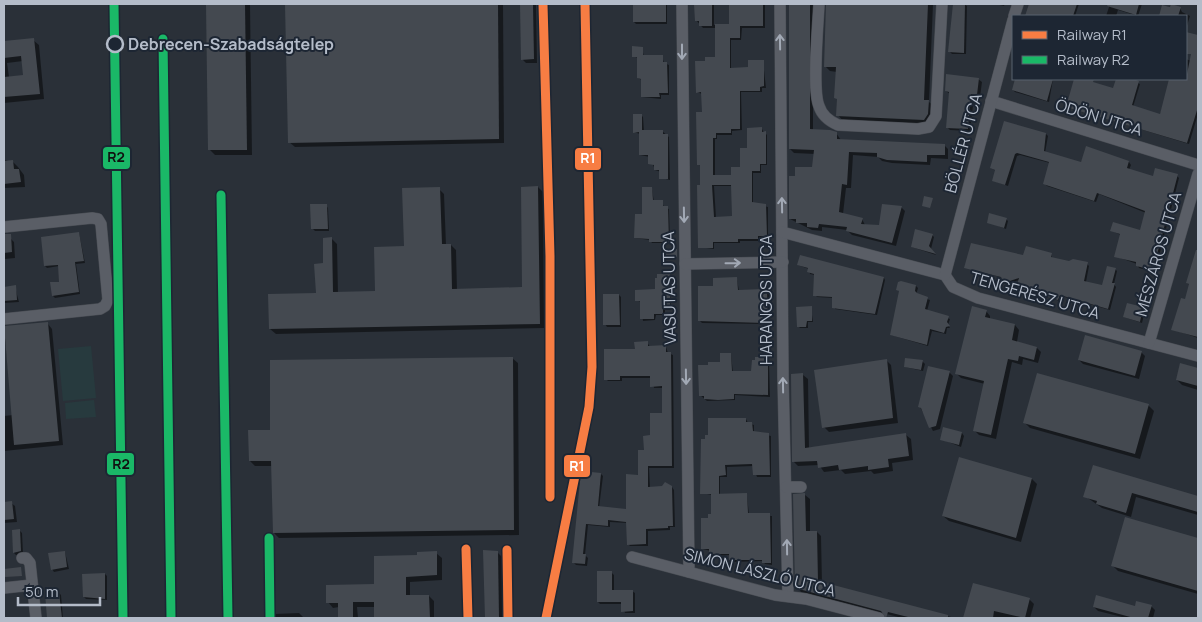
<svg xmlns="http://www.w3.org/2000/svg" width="1202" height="622" viewBox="0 0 1202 622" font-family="Manrope,sans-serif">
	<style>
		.green { fill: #273a3e }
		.shadow { fill: #0007; fill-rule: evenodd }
		.building { fill: #444950; fill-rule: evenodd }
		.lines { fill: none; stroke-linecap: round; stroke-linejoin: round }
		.minor-casing { stroke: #484c53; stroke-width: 12 }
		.minor { stroke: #5a5e66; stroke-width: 11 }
		.rail-1-casing { stroke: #1d2633; stroke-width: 12 }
		.rail-2-casing { stroke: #1d2633; stroke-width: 12 }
		.rail-1 { stroke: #f77d43; stroke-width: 9 }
		.rail-2 { stroke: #1ab867; stroke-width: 9 }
		.oneway { stroke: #a2a9b5 }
		.stop-dot { fill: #1d2633; stroke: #b4bcc9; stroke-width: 2.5 }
		.labels { text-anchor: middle; stroke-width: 4; stroke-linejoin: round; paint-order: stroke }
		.stop-label { font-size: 16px; font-weight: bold; fill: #b4bcc9; stroke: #1d2633; text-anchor: start }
		.street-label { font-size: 16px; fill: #b4bcc9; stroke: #1d2633 }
		.line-badge { stroke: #1d2633; stroke-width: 2 }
		.badge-label { font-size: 14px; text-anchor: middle; font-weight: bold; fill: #fff }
		.pale-badge-label { font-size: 14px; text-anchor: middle; font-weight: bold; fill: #111 }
	</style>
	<rect width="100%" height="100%" fill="#2a3038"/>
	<g class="green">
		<polygon points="91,346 96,398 63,401 58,349"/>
		<polygon points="94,400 96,417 66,419 65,403"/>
	</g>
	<g class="shadow">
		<polygon points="207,4 250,4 252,155 215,155 210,150"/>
		<polygon points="286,4 503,4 504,143 295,147 289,142"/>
		<polygon points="522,4 536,4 537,63 526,63 522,59"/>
		<polygon points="634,4 667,4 667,24 636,24 634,22"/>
		<path d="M 696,4 L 714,4 L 714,25 L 731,25 L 748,4 L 765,4 L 765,28 L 742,28 L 741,40 L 731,40 L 731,69 L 749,69 L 763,61 L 766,88 L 762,88 L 762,92 L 741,92 L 742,130 L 732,131 L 732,135 L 717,135 L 717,139 L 715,139 L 715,176 L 733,176 L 741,168 L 749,149 L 762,129 L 763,131 L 767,135 L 767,165 L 761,165 L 761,173 L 753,173 L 753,203 L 768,207 L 768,237 L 759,237 L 759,241 L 740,241 L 740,243 L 714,243 L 714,249 L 699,247 L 701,166 L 698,164 L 703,113 L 702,94 L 697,92 L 716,58 L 716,28 L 703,28 L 696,20 ZM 714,186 L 733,186 L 733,218 L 716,218 Z"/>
		<polygon points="789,4 813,4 813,130 836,133 841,140 944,145 948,149 948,159 931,158 930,165 892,163 882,161 878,157 853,155 851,188 846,188 843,214 862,219 865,225 880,227 901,207 905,211 896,246 852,235 847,230 822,227 822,231 812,230 790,219 797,177 814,168 815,154 794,153 790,149"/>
		<polygon points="827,4 933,4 929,102 934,106 928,125 843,121 838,115 837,72 830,71 825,66"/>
		<polygon points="954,4 964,4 967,6 966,54 952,54 949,51"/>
		<polygon points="995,4 1005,4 1004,6"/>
		<polygon points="1030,4 1079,4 1075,16 1028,16"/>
		<polygon points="1110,4 1142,4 1138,16 1118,10 1116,16 1106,16"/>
		<polygon points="1163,6 1180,8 1182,12 1190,16 1186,29 1186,16 1160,16"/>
		<path d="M 33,40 L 39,45 L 44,99 L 4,103 L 4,43 ZM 23,61 L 24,76 L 9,77 L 7,63 Z"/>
		<polygon points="1198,41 1198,114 1189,144 1068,107 1114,89 1117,79 1130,79 1140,84 1133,107 1160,115 1171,79 1186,79 1186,59 1191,61"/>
		<polygon points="642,48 644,57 662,56 664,63 669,65 669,95 661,95 661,99 642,97 642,80 638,78 638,58 633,56"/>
		<polygon points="978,79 982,82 980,97 974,97 970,131 950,130 947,127 950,94 946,91"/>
		<polygon points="1016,79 1053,79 1049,102 1015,92 1013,90"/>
		<polygon points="641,115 643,117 644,131 662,131 669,137 670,180 661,178 661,172 655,170 650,157 640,155 640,134 634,132"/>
		<polygon points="1046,134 1048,136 1045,153 1081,163 1087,147 1129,162 1131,165 1129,170 1154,178 1177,176 1179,178 1155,272 1139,268 1137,264 1115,256 1121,235 1112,231 1141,231 1146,213 1099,194 1096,202 1047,186 1045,184 1050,163 1020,155 1017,156 1008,186 994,181 996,171 991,168"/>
		<polygon points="4,160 13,162 18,167 24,175 25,187 4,188"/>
		<polygon points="538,187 543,192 544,328 276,334 270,329 317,294 331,238 337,244 338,293 377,292 439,189 444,194 446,245 451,245 456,250 457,290 523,289"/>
		<polygon points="652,189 654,202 662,202 664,207 669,209 670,243 652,243 650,240 635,238"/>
		<polygon points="326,205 328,208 329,231 315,231 312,228"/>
		<polygon points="1006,219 1008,221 1006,229 988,222"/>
		<polygon points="79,233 85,263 76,264 80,294 55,298 53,296 60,283 59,266 47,268 45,266"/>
		<polygon points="932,235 934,237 931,249 936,255 912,247"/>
		<polygon points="11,239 14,242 15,258 5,259 4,273 4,240"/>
		<polygon points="1051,254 1052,258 1069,263 1087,264 1089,266 1086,282 1103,287 1115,269 1117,271 1114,284 1116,287 1110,310 1061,296 1060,301 1019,290 1017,288 1019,280 1007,284 1003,278 965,267 1024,256"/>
		<polygon points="1195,257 1198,257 1198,303 1196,311 1198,311 1198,338 1172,329 1186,301 1190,285 1187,283"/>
		<polygon points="798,265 884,278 885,280 877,315 835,309 834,298 817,297 815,295 815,275 810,274 809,269"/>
		<polygon points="669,275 671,310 665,310 665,315 656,315 655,320 643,321 641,302 636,300 656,291"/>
		<polygon points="737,279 739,291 766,290 769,293 769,324 702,323 700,321 714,287"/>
		<polygon points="899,284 916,286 918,288 916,295 930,300 927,311 950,319 948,325 950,328 947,328 946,334 932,331 928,346 891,335 900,292 898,290"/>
		<polygon points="15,287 19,302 4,303 4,288"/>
		<polygon points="619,295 621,297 621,327 607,327 605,324"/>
		<polygon points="1128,304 1145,311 1142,323 1124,317"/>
		<polygon points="811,308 813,322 808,322 808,328 800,328 798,326"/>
		<polygon points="986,311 990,316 990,320 1015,325 1019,330 1017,342 1037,348 1041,352 1038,363 1023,359 1022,365 1012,362 996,439 979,435 975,431 985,384 961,378 957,374"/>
		<polygon points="48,324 52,329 63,445 4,451 4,416 13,415 4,328"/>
		<polygon points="647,342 650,347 666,347 668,353 673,355 674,468 649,468 650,488 672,487 674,490 675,527 670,527 670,530 648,531 648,546 630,546 628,544 628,523 610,522 610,527 588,525 585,555 588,558 587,566 576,565 574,563 601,474 603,476 599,508 627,510 645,452 664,414 664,388 654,388 652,378 622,378 622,381 608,381 606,379 636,350"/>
		<polygon points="1141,352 1145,356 1139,379 1083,364 1079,360"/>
		<polygon points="731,354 733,373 752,372 765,358 769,363 770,397 735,395 735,400 707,401 700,395 709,366 721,363"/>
		<polygon points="512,358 518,363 519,535 279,538 274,533 272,466 255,466 250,461 272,431"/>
		<polygon points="886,360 891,365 898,423 829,432 824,427"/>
		<polygon points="922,361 925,364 923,371 905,367"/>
		<polygon points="1181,364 1198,369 1198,390 1182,385 1177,380"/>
		<polygon points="949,372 953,376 940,429 933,431 920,407"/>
		<polygon points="803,375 808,379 809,448 906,435 911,439 913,460 892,463 893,471 874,474 871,471 845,474 841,470 824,472 819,465 798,466 794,462"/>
		<polygon points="1148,405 1154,411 1140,459 1030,428 1024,422"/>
		<polygon points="746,419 748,423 754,425 754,432 771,436 771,477 757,477 753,466 727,467 727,477 720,477 720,495 747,495 749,515 772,516 772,565 765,564 763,561 732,562 730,555 713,556 711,551 703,549 709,519 712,515 712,495 702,493 706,440"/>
		<polygon points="962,433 964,436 961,447 941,439"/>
		<polygon points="960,458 1032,479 1037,484 1021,542 949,521 943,516"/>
		<polygon points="1093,467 1198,497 1198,515 1136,497 1131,517 1102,508 1085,496"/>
		<polygon points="805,495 810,499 810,532 817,532 821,536 822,583 955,618 902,618 801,592 797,587"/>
		<polygon points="4,503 11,503 15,506 17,522 4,523"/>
		<polygon points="1126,518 1198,539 1198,594 1118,571 1113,566"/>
		<polygon points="20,531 22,533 23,553 16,555 14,553"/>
		<polygon points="484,551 497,552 503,558 504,618 486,618"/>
		<polygon points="65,552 69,569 54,572 52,569"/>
		<polygon points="436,553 442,558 442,580 410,582 410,596 429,596 434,601 434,618 375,618 375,607 357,607 358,618 339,618 339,607 333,608 328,602 376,585 418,557"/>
		<polygon points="611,572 614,575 614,591 632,591 635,593 635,613 625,613 622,604 600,604 598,602"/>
		<polygon points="105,574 107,576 107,600 86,599 84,597"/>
		<polygon points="974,584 1029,599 1034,604 1030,618 965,618"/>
		<polygon points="59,593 61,595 63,618 48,618 46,594"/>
		<polygon points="1151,606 1155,610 1153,618 1126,618 1098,611 1094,607"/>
		<polygon points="299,613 304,618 274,618 274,614"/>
	</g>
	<g class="building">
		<polygon points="206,4 245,4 247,150 208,150"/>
		<polygon points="285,4 498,4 499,139 288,143"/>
		<polygon points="520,4 533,4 534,59 521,60"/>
		<rect x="633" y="4" width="33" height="18"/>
		<polygon points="694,4 712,4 712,26 699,26 699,21 695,21"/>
		<path d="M 763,4 L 763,26 L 740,26 L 740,38 L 730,38 L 730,68 L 748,67 L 748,60 L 764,60 L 764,86 L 760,87 L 760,91 L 740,91 L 740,129 L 731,129 L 731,133 L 716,133 L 716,138 L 713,138 L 713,175 L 731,175 L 731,167 L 740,167 L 740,148 L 747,148 L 747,128 L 762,127 L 762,132 L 766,131 L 766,164 L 760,164 L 760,171 L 752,171 L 752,202 L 766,204 L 767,236 L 758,236 L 758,239 L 738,239 L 738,242 L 713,242 L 713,248 L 698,248 L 697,185 L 700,185 L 700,165 L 697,165 L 696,112 L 702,112 L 701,92 L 696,93 L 695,61 L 705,61 L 705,57 L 715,57 L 715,24 L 729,24 L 729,5 ZM 712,185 L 731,185 L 732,216 L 714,217 Z"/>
		<polygon points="789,4 810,4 810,129 830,130 837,132 837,139 945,144 945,155 927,155 927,162 887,160 877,157 877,153 849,152 847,185 842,184 839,212 863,218 861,224 879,225 882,204 902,206 892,243 846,231 847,227 819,224 818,228 807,227 807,223 796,223 796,219 789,219 789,176 795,176 795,167 812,167 814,150 789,149"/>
		<polygon points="826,4 928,4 924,100 929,100 928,114 924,120 836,116 837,99 834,98 836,67 824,67"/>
		<polygon points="953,4 965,4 964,53 948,52"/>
		<polygon points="1029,4 1077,4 1073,16 1025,16"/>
		<polygon points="1108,4 1139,4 1136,15 1107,6"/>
		<polygon points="1171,4 1181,7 1178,16 1159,16 1162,5 1170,7"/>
		<polygon points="1186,32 1198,35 1198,107 1187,143 1066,107 1074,79 1094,79 1093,82 1113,88 1116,79 1133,79 1139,81 1132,105 1160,114 1169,79 1186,79 1191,54 1186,54"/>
		<polygon points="34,38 40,94 4,97 4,77 23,75 21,56 4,58 4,41"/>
		<polygon points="632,46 643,47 643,55 663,55 663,62 667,62 668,93 659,93 660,97 641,97 641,79 637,78 637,57 632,57"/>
		<polygon points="946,74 979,78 977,95 971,94 968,129 946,128 949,92 945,91"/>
		<polygon points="1015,79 1053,79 1047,101 1012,90"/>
		<polygon points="633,114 642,114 642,130 663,130 663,134 668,134 668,179 659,179 659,170 654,170 654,165 648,164 648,155 639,155 639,132 633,133"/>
		<polygon points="1004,121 1046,133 1044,151 1081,162 1086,146 1129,161 1127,168 1153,176 1155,168 1178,174 1153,270 1136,266 1136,262 1114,257 1120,234 1110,231 1113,222 1140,230 1145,211 1097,193 1094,201 1043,184 1049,162 1017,153 1015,154 1005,185 992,181 995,170 990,168"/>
		<polygon points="13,160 14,169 19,169 21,182 4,184 4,161"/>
		<polygon points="538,186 540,324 269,329 268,294 316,293 314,264 323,263 323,238 332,237 333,292 375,291 374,247 404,246 402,188 440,187 442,244 451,244 452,289 522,287 521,187"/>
		<polygon points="642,187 652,187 653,200 663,200 663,206 668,206 669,242 649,242 649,239 634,238 635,214 642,214"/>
		<polygon points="924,196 933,198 930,208 922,206"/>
		<polygon points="310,204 327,204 328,229 311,229"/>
		<polygon points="989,213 1007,218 1004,228 987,223"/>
		<polygon points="915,229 933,234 929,246 936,254 911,247"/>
		<polygon points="79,232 84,261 75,262 79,292 52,296 50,282 59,282 58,265 44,266 41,237"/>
		<polygon points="4,234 11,234 12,252 4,253"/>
		<polygon points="971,243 1023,255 1026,246 1052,253 1051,257 1069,261 1073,259 1088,262 1084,281 1102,285 1107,266 1116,268 1112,283 1115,283 1108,309 1060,295 1058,300 1043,296 1016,288 1019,278 1004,283 1001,277 964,268"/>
		<rect x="664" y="249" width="13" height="8"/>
		<polygon points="1196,250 1198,250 1198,337 1171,330 1181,298 1185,299 1189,284 1186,283"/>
		<polygon points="800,255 884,277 875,314 832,308 832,297 813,296 814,274 807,272 808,268 797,265"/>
		<polygon points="657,274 670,274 670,309 663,309 663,314 654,314 654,319 640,319 640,301 635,301 635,290 655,289 655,278 657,278"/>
		<polygon points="737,277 738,290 767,289 768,323 698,321 698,286 713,286 713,278"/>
		<polygon points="901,281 916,285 915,291 917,293 928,297 925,309 949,316 947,322 950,326 946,327 944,333 930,329 927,345 890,335 899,291 896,290 898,282"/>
		<polygon points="16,285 17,300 4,301 4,287"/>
		<polygon points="603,294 619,294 620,325 603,325"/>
		<polygon points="1127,303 1143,307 1140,322 1123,317"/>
		<polygon points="812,306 812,321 807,321 806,327 797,327 796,307"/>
		<polygon points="972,306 987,310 985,317 1015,324 1012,340 1037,347 1034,360 1019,356 1018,361 1008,359 991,435 973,431 984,381 955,374"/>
		<polygon points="48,322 59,441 14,445 4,326"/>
		<polygon points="1085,335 1142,351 1135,376 1078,360"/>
		<polygon points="648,341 648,346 666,345 666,352 671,352 672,466 648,466 648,487 662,486 665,482 672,486 673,526 668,526 668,528 646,529 646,544 627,545 626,522 608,520 608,526 586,524 583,554 586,554 585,564 572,563 581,471 601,473 598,506 626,509 626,474 638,475 638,450 644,450 643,436 650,435 650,413 662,413 662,386 650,387 650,376 620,376 620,380 604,380 604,349 635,349 634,342"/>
		<polygon points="720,353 731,353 732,371 751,371 752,360 755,360 755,357 765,357 765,360 768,360 768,395 734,394 734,399 718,400 704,399 704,396 699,396 698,365 708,365 708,362 720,362"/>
		<polygon points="513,357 514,530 273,533 271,461 249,461 248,430 270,430 270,360"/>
		<polygon points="905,358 923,360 921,370 904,367"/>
		<polygon points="887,359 893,418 822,428 814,370"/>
		<polygon points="1180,363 1198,368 1198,386 1176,380"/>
		<polygon points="928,366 950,371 936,426 929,428 921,408 918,407"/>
		<polygon points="803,373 805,448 906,433 909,456 888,459 889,467 868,470 868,466 839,470 838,465 818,468 817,461 792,462 791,374"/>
		<polygon points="1037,373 1149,404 1135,454 1023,423"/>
		<polygon points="708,418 746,418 746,422 752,422 753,431 769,433 770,475 753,475 752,464 725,465 726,475 719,476 719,494 700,494 701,439 705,439 705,435 708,435"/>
		<polygon points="943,427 962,432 959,445 940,440"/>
		<polygon points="959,457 1032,478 1016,538 942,516"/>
		<polygon points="1093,465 1198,496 1198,512 1132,493 1126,513 1096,504 1097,501 1083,497"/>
		<polygon points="747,493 748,513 770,513 771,563 762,563 762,560 729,560 729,554 709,554 709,549 701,549 701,518 708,518 708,514 711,514 711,494"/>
		<polygon points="805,493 806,531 817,531 818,581 948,615 948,618 912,618 888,612 886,618 881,611 795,588 793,494"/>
		<polygon points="12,501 14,519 4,520 4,502"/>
		<polygon points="1125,517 1198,538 1198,591 1111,566"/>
		<polygon points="20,529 21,551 13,553 12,530"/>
		<polygon points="483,550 498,551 499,618 485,618"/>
		<polygon points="65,551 67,567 51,570 48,553"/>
		<polygon points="437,551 437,575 406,577 406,595 429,595 430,618 374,618 374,602 353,602 353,618 338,618 338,603 326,603 326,585 374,584 374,556 417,555 417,552"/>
		<polygon points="21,567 22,576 5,577 4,569"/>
		<polygon points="597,571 612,571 612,590 633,590 633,611 621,612 621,602 597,602"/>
		<polygon points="105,573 105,599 83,597 82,574"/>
		<polygon points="973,583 1030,598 1025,618 994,611 993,618 963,618"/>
		<polygon points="59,592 62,618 47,618 45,593"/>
		<polygon points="1096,595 1135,606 1136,601 1152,605 1148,618 1134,618 1093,607"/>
	</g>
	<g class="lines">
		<defs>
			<g id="minor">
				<polyline points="682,4 689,572"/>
				<polyline points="780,4 783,377 788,596"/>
				<path d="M 819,4 C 818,25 812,90 819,106 C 822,116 829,121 838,125 L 918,129 L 929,127 L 936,116 L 942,4"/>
				<polyline points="1014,16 1018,4"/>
				<polyline points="991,101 1198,165"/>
				<polyline points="4,227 92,218 98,219 101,224 108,300 105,306 100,309 4,319"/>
				<polyline points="782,232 945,275 953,287 978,298 1198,356"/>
				<polyline points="685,264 783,262"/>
				<polyline points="945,275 1013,20"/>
				<polyline points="1149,343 1198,174"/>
				<polyline points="786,487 801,487"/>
				<polyline points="632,557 775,595 806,599 879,618"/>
				<polyline points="22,558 26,558 30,563 36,618"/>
				<polyline points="4,588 32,585"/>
			</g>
		</defs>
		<use href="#minor" class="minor-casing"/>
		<use href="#minor" class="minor"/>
		<defs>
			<g id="rail-1">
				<polyline points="543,4 550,256 550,497"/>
				<polyline points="466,549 468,618"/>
				<polyline points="507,550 508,618"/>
				<polyline points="546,618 589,407 592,367 585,4"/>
			</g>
			<g id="rail-2">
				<polyline points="114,4 123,618"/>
				<polyline points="163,39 171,618"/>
				<polyline points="221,195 228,618"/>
				<polyline points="269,538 270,618"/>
			</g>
		</defs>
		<use href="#rail-1" class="rail-1-casing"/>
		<use href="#rail-2" class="rail-2-casing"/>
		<use href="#rail-1" class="rail-1"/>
		<use href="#rail-2" class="rail-2"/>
	</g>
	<defs><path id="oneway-shaft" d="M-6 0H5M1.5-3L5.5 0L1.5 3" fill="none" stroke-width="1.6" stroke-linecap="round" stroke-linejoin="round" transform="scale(1.25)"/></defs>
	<g class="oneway">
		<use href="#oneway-shaft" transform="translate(780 42) rotate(-91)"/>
		<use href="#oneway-shaft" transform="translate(682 52) rotate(90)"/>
		<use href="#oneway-shaft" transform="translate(782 205) rotate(-91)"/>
		<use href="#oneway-shaft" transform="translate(684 215) rotate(89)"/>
		<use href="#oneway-shaft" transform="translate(733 263) rotate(-1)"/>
		<use href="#oneway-shaft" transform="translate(686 377) rotate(89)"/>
		<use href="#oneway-shaft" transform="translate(783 385) rotate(-91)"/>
		<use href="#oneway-shaft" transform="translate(787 547) rotate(-91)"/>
	</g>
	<circle class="stop-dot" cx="115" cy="44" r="8"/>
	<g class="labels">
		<g class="stop-label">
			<text x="128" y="50">Debrecen-Szabadságtelep</text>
		</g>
		<g class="street-label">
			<text transform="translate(1099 117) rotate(17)" y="6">ÖDÖN UTCA</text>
			<text transform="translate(963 143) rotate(-75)" y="6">BÖLLÉR UTCA</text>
			<text transform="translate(1158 254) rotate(-74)" y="6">MÉSZÁROS UTCA</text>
			<text transform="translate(669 288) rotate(-91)" y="6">VASUTAS UTCA</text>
			<text transform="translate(1035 295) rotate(16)" y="6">TENGERÉSZ UTCA</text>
			<text transform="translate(766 300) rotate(-90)" y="6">HARANGOS UTCA</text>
			<text transform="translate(760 572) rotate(14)" y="6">SIMON LÁSZLÓ UTCA</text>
		</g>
	</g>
	<g class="line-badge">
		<rect x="102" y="146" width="29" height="24" rx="5" fill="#1ab867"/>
		<rect x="574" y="147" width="28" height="24" rx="5" fill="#f77d43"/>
		<rect x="106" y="452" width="29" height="24" rx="5" fill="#1ab867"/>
		<rect x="563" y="454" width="28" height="24" rx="5" fill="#f77d43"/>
	</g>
	<g class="badge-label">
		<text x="588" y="163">R1</text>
		<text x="577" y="471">R1</text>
	</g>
	<g class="pale-badge-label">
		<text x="116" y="162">R2</text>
		<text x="121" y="469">R2</text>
	</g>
	<rect width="1202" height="622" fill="none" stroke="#b4bcc9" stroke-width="10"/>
	<rect x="1012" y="15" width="175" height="65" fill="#1d2633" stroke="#59626f"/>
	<rect x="1022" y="31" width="25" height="8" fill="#f77d43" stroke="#59626f"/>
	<text x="1057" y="40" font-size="15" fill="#b4bcc9">Railway R1</text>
	<rect x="1022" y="56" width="25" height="8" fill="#1ab867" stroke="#59626f"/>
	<text x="1057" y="65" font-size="15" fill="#b4bcc9">Railway R2</text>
	<path d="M18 597v8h82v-8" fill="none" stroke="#b4bcc9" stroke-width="2.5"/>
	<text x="25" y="597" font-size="15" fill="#b4bcc9" stroke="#1d2633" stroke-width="4" paint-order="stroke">50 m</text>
</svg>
